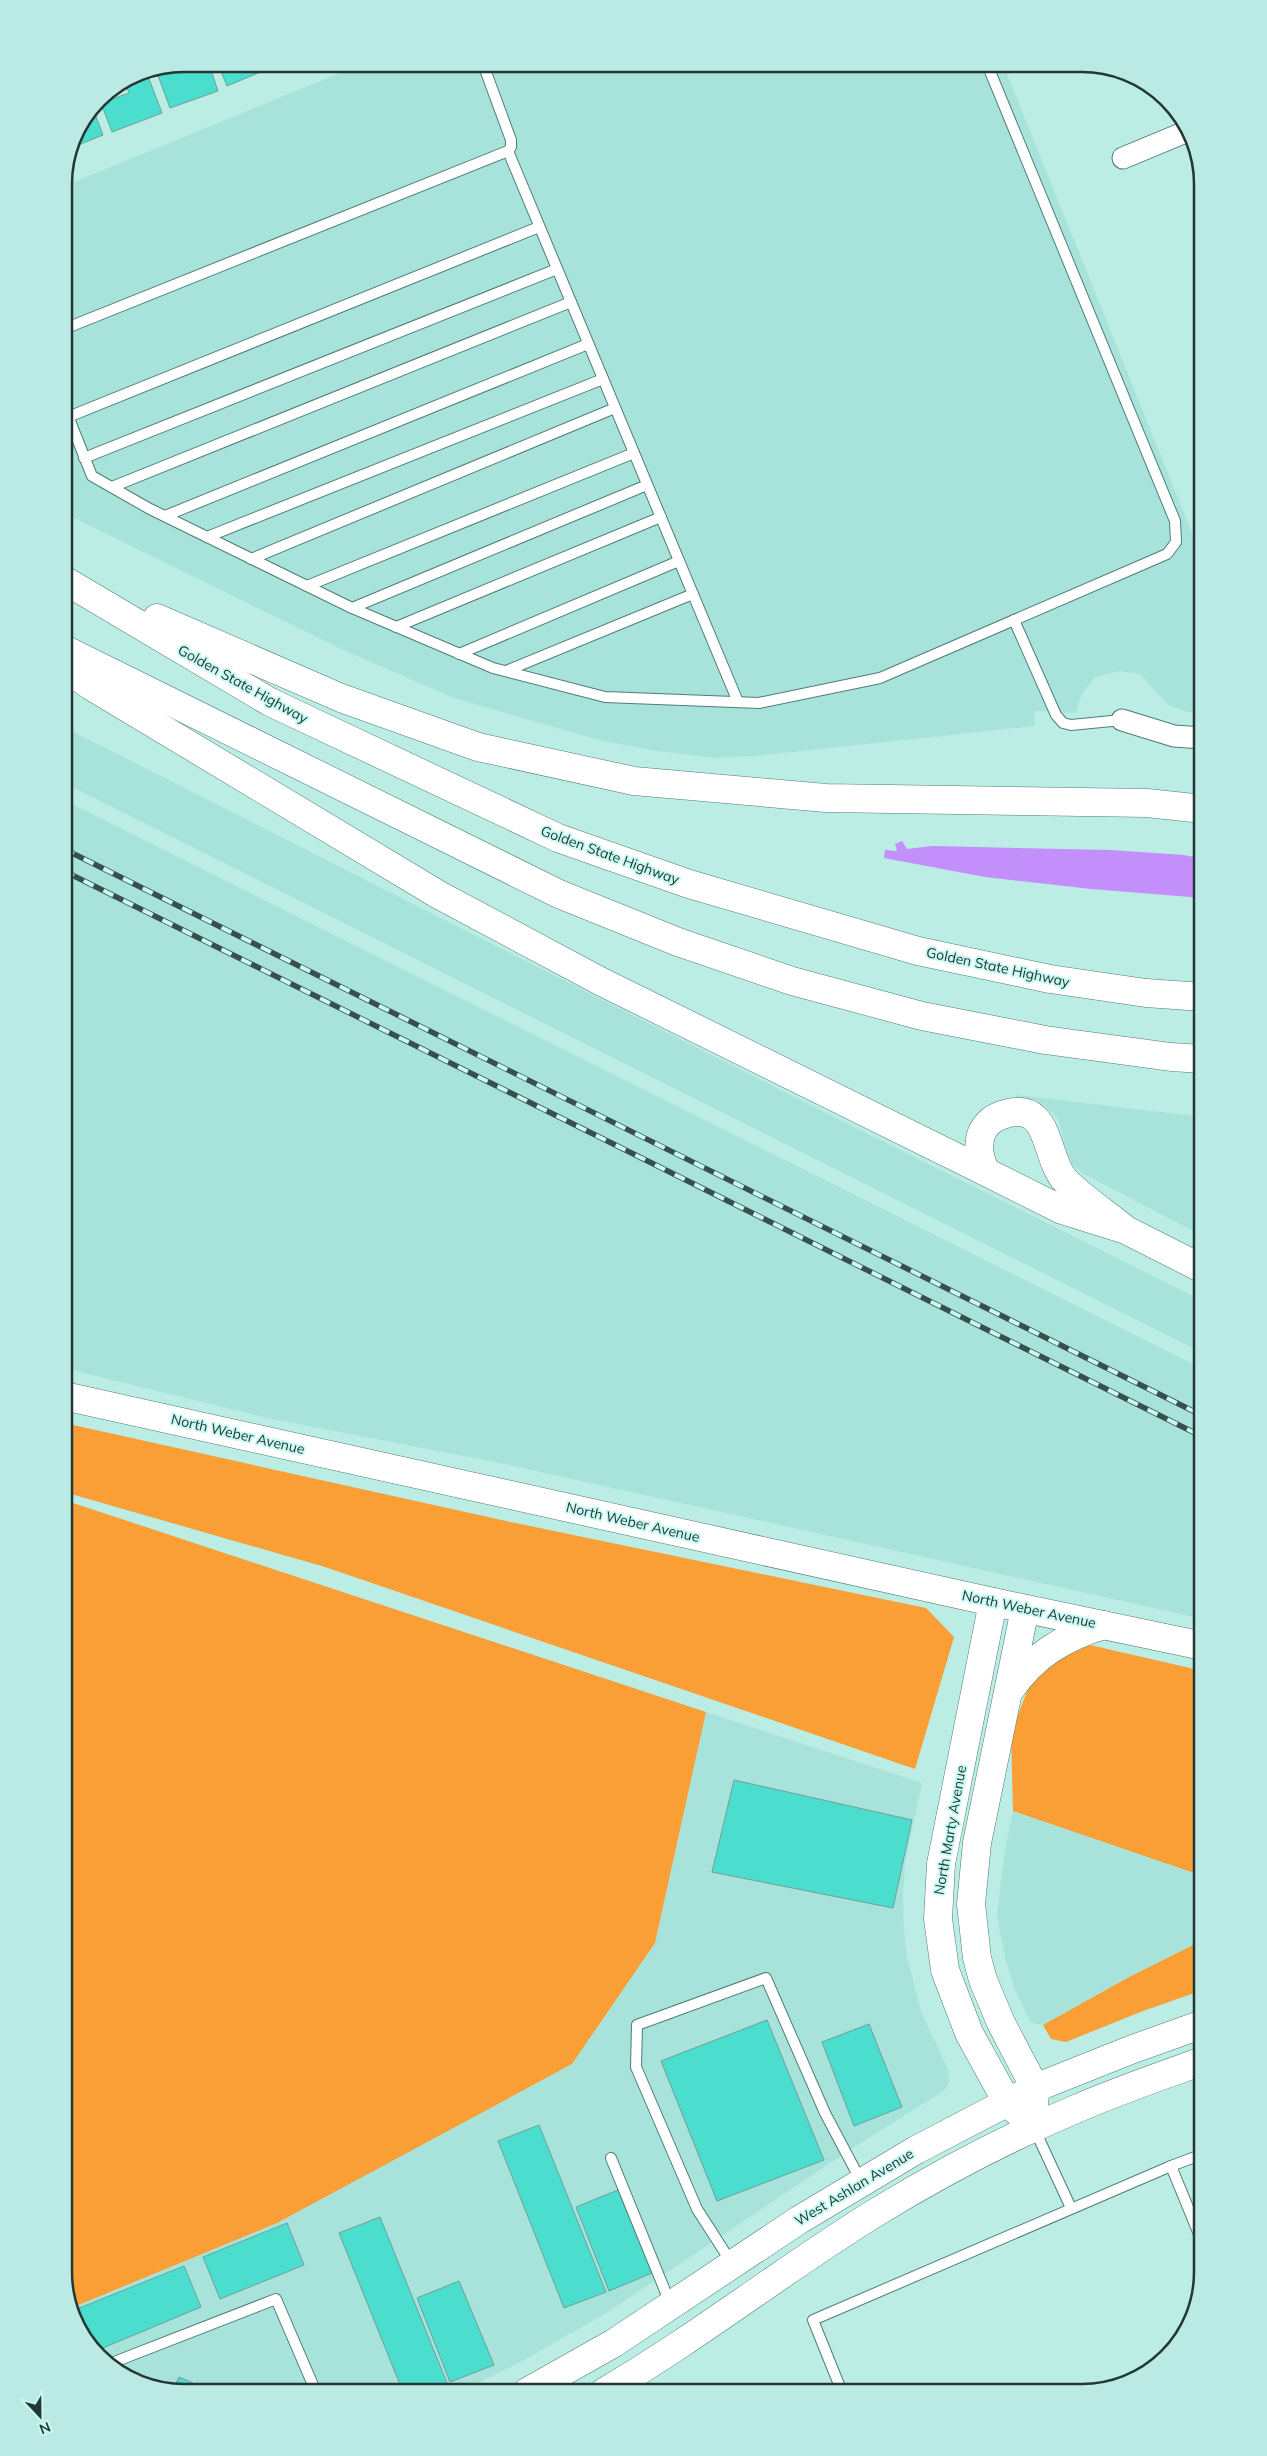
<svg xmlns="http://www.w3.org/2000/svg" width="1267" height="2456" viewBox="0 0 1267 2456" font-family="Mulish,sans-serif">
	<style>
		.built { fill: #a7e3db }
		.green { fill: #fa9f35 }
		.water { fill: #c38ffa }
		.building { fill: #4bdecf; stroke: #6f9f98 }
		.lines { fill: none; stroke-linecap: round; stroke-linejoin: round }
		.service-casing { stroke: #4e7d76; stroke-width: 12 }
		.minor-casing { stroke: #4e7d76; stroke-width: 23 }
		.secondary-casing { stroke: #4e7d76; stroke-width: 29 }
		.primary-casing { stroke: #4e7d76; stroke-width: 29 }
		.motorway-casing { stroke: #4e7d76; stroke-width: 29 }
		.service { stroke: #fff; stroke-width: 10 }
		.minor { stroke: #fff; stroke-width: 21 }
		.secondary { stroke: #fff; stroke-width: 28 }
		.primary { stroke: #fff; stroke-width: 28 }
		.motorway { stroke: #fff; stroke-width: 28 }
		.rail-casing { stroke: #38504d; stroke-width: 5.5 }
		.rail { stroke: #c8faf3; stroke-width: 4; stroke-dasharray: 11; stroke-linecap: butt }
		.labels { text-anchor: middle; stroke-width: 4; stroke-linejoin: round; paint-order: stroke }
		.street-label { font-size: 14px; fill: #233735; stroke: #c8faf3 }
		.rim { fill: none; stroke: #233735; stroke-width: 2.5 }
	</style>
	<rect width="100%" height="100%" fill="#bbede5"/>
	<g class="built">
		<polygon points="362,64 1003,64 1203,560 1203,713 1187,712 1168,705 1140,674 1119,671 1095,677 1081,695 1076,713 1034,711 1035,726 755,756 712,758 651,750 599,740 454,698 343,650 64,513 64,186"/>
		<polygon points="64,727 802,1101 1203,1301 1203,1353 64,783"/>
		<polygon points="64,800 1203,1369 1203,1619 505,1464 267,1418 64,1368"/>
		<polygon points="1016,1095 1203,1117 1203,1236 1084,1174 1074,1166 1068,1154 1058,1119 1051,1111 1042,1104 1016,1099"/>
		<polygon points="706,1712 922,1783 905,1863 903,1896 904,1930 907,1957 921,2011 949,2072 948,2085 942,2092 859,2144 603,2315 524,2360 461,2392 177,2392 111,2367 73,2317 71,2308 274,2224 572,2064 655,1943"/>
		<polygon points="1013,1811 1203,1876 1203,1940 1131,1976 1043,2025 1031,2023 1015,1990 1006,1962 997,1916 1004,1855"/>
	</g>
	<g class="green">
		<polygon points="64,1423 506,1521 926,1608 954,1637 915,1769 325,1567 64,1492"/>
		<polygon points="64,1500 706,1712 655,1943 572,2064 277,2223 71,2308 64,2271"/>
		<polygon points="1090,1645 1203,1671 1203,1876 1013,1811 1011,1733 1030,1684 1053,1661"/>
		<polygon points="1203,1940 1203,1990 1143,2011 1066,2042 1051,2039 1043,2025 1131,1976"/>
	</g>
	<polygon class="water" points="902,841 907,849 932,846 1111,850 1184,855 1203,859 1203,898 1091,889 985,877 884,858 885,850 897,851 895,844"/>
	<g class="building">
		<polygon points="201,64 209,64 218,91 170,108 156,70 179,65 182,71"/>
		<polygon points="218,64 274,64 275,66 227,86"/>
		<polygon points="146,71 162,113 112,132 101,103 129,93 125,82 139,73"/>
		<polygon points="93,109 103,135 71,148 73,138"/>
		<polygon points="734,1780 912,1820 893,1908 712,1872"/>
		<polygon points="767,2020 824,2160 717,2201 661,2061"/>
		<polygon points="869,2024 902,2107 854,2126 822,2042"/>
		<polygon points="539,2125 606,2292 564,2308 498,2141"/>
		<polygon points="618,2190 652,2273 609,2291 576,2207"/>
		<polygon points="380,2217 447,2383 425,2392 403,2392 339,2233"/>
		<polygon points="287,2223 304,2265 220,2299 203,2257"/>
		<polygon points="184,2266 201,2307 98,2350 73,2317 72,2311"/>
		<polygon points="459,2281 494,2365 450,2382 417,2298"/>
		<polygon points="179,2377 213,2392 173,2390"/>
		<polygon points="304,2383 308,2392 280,2392"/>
	</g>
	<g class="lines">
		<defs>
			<g id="service">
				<polyline points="508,151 738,702"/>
				<polyline points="64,329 508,151 511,147 511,140 483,64"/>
				<polyline points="64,406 92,476 150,509 352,608 493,668 605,697 759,703 880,678 1167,554 1176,542 1175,521 987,64"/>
				<polyline points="68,417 539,227"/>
				<polyline points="84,458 557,269"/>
				<polyline points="112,487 571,302"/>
				<polyline points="165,516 588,344"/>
				<polyline points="207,537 603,379"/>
				<polyline points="251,559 615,408"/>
				<polyline points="307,586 634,453"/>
				<polyline points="352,608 647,485"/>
				<polyline points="1014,620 1056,715 1063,723 1071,725 1122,720"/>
				<polyline points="396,627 661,517"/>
				<polyline points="459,654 679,561"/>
				<polyline points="506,671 693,594"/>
				<polyline points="1034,2128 1071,2208"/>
				<polyline points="611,2158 670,2303"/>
				<polyline points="1171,2166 1203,2154"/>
				<polyline points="731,2262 697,2209 636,2067 637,2025 766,1978 825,2113 861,2181"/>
				<polyline points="109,2364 276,2299 316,2392"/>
				<polyline points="842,2392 813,2320 1171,2166 1203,2244"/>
			</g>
			<g id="minor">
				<polyline points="1123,158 1188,131"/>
				<polyline points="1122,720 1174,736 1203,738"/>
			</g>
			<g id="secondary">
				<path d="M 1126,1230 C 1108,1215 1078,1195 1064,1179 C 1044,1155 1051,1098 1002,1115 C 992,1118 984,1126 981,1135 C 977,1149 980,1160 986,1172 L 1062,1210 L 1126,1230 L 1203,1269"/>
				<polyline points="64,1396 993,1602 1203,1646"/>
				<polyline points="993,1602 941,1864 938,1919 945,1970 969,2033 1007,2102 1034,2127"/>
				<polyline points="1025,1609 977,1843 971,1904 977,1958 983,1980 1001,2023 1035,2088 1034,2111"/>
				<path d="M 1010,1690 C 1034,1655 1064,1637 1104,1625"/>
			</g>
			<g id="primary">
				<polyline points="527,2392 614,2343 799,2220 916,2150 1035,2088 1133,2049 1203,2024"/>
				<path d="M 604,2392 C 698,2337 783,2270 875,2213 C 939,2174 1007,2138 1076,2109 C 1117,2091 1161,2076 1203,2061"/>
			</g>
			<g id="motorway">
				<polyline points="64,580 270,702 558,838 689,884 918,951 1050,979 1146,993 1203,997"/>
				<polyline points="157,618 341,698 478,747 634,781 826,798 1147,803 1203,809"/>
				<polyline points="64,649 559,894 678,942 792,981 922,1016 1045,1040 1171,1057 1203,1059"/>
				<polyline points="64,667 91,686 439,895 600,981 986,1172"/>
			</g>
		</defs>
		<use href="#service" class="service-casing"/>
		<use href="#minor" class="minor-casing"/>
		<use href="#secondary" class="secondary-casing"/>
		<use href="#primary" class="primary-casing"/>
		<use href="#motorway" class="motorway-casing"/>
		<use href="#service" class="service"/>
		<use href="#minor" class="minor"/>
		<use href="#secondary" class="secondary"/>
		<use href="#primary" class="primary"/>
		<use href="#motorway" class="motorway"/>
		<defs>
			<g id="rail">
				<polyline points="64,849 1203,1416"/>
				<polyline points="64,871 1203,1437"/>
			</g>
		</defs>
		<use href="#rail" class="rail-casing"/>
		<use href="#rail" class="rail"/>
	</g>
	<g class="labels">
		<g class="street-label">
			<text transform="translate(243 684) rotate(29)" y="5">Golden State Highway</text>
			<text transform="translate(610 855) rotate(20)" y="5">Golden State Highway</text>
			<text transform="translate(998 967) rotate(12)" y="5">Golden State Highway</text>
			<text transform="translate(238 1434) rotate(13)" y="5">North Weber Avenue</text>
			<text transform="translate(633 1522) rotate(13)" y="5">North Weber Avenue</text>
			<text transform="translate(1029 1609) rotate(12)" y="5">North Weber Avenue</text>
			<text transform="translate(950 1830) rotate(-80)" y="5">North Marty Avenue</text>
			<text transform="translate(854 2187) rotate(-31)" y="5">West Ashlan Avenue</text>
		</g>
	</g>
	<path d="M0 0H1267V2456H0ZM184 72H1082A112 112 0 0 1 1194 184V2272A112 112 0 0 1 1082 2384H184A112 112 0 0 1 72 2272V184A112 112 0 0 1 184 72Z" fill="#bbeae4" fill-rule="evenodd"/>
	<path class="rim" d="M184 72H1082A112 112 0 0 1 1194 184V2272A112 112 0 0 1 1082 2384H184A112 112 0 0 1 72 2272V184A112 112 0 0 1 184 72Z"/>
	<g transform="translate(40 2416) rotate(158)" stroke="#c8faf3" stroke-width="4" paint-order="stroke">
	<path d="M0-4L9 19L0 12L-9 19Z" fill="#233735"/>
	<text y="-8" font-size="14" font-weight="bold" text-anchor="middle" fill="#233735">N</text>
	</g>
</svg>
